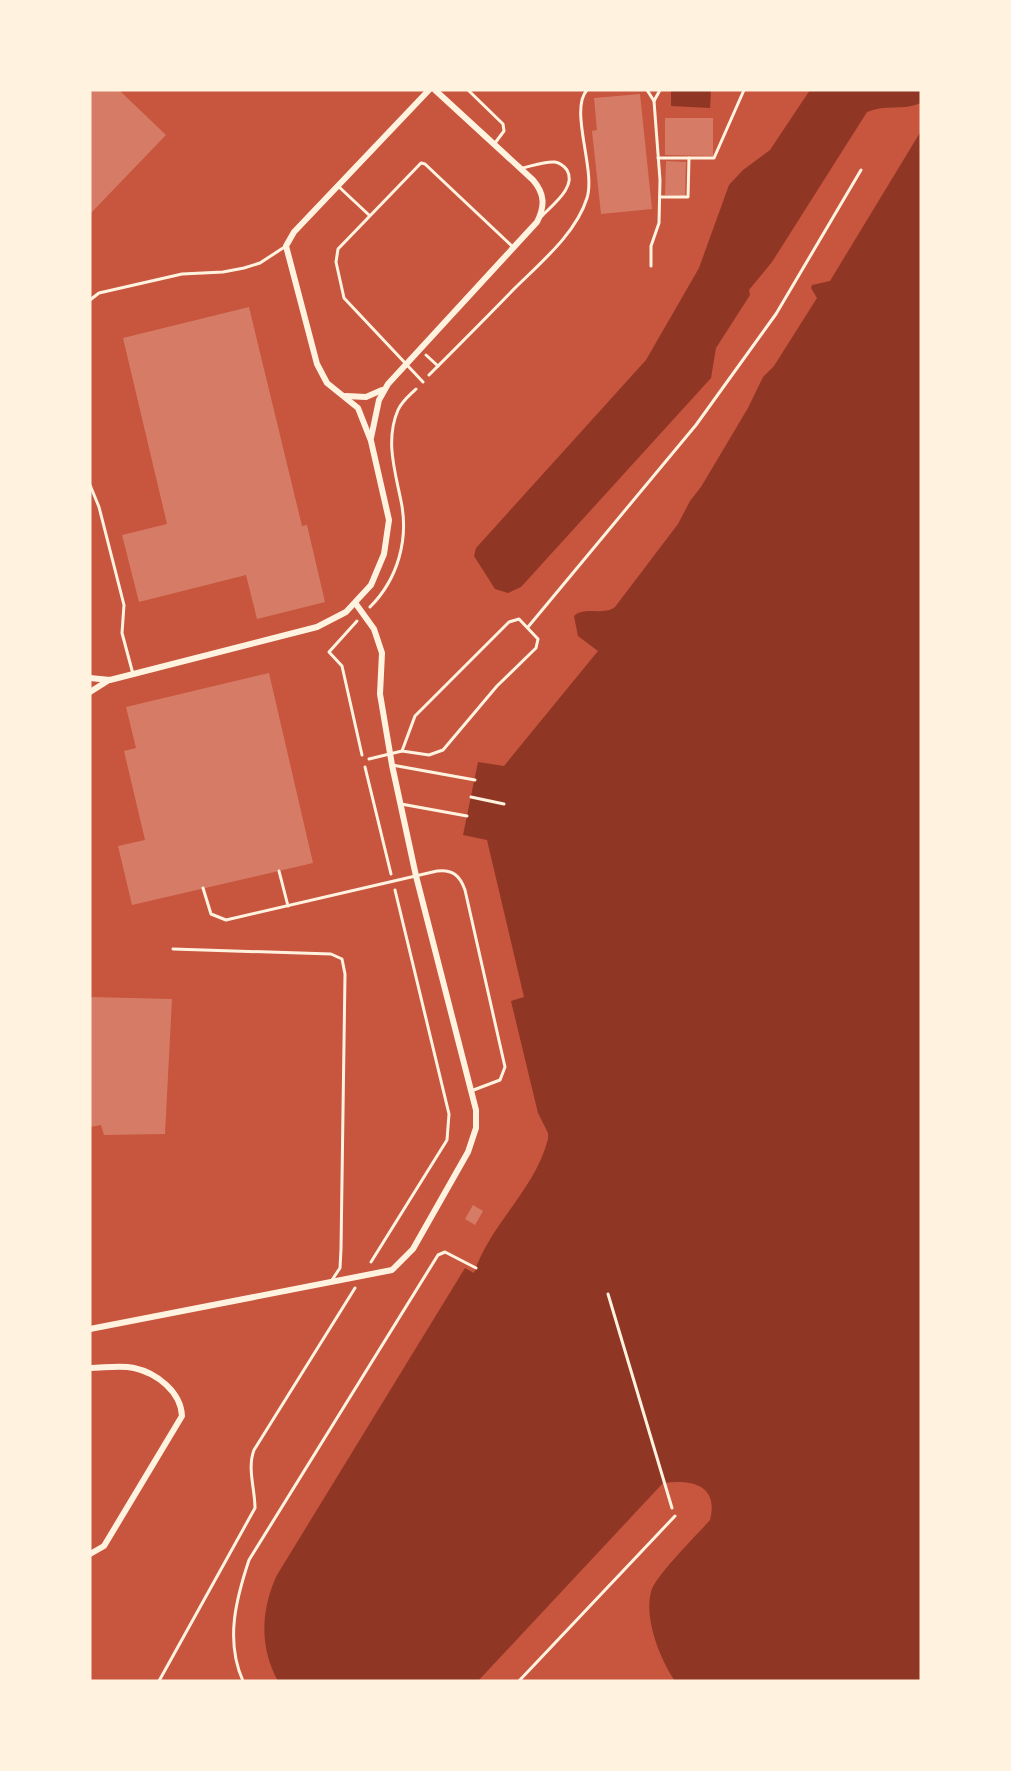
<svg xmlns="http://www.w3.org/2000/svg" width="1011" height="1771" viewBox="0 0 1011 1771" font-family="Literata,serif">
	<style>
		.water { fill: #8f3625 }
		.building { fill: #d67c66 }
		.lines { fill: none; stroke-linecap: round; stroke-linejoin: round }
		.path { stroke: #fff3e0; stroke-width: 3 }
		.service { stroke: #fff3e0; stroke-width: 3 }
		.minor { stroke: #fff3e0; stroke-width: 6 }
	</style>
	<rect width="100%" height="100%" fill="#c8553d"/>
	<g class="water">
		<polygon points="671,90 711,90 710,108 671,106"/>
		<path d="M 810,90 L 921,90 L 921,103 C 903,111 885,104 867,112 L 772,262 L 749,290 L 750,295 L 716,348 L 711,378 L 521,587 L 508,593 L 495,589 L 474,556 L 476,548 L 646,360 L 699,268 L 729,185 L 743,170 L 770,150 Z"/>
		<path d="M 921,131 L 921,1681 L 675,1681 C 660,1659 644,1619 651,1592 C 654,1577 698,1534 710,1520 C 719,1485 692,1479 663,1483 L 478,1681 L 278,1681 C 259,1647 261,1609 277,1575 L 465,1268 L 474,1273 C 490,1224 535,1190 548,1139 L 548,1133 L 538,1113 L 511,1001 L 524,997 L 487,840 L 463,835 L 478,762 L 504,766 L 598,651 L 578,636 L 574,616 C 585,606 603,616 615,607 L 678,524 L 690,501 L 701,487 L 748,408 L 763,377 L 774,366 L 817,298 L 811,288 L 812,285 L 830,281 Z"/>
	</g>
	<g class="building">
		<polygon points="90,90 119,90 166,135 90,214"/>
		<polygon points="640,94 652,209 601,214 592,131 597,130 594,98"/>
		<polygon points="665,118 713,118 713,156 665,155"/>
		<polygon points="666,161 686,162 685,196 665,195"/>
		<polygon points="249,307 302,526 307,525 325,602 257,619 246,575 139,602 122,535 167,524 123,338"/>
		<polygon points="269,673 313,863 132,905 118,846 145,840 124,751 136,748 126,707"/>
		<polygon points="90,997 172,999 165,1134 104,1135 101,1125 90,1127"/>
		<polygon points="473,1205 483,1211 475,1225 465,1219"/>
	</g>
	<g class="lines">
		<g class="path">
			<polyline points="647,90 654,101 660,180 659,223 651,246 651,266"/>
			<polyline points="654,101 660,90"/>
			<polyline points="658,158 689,158"/>
			<polyline points="660,197 688,197 689,158 714,158 744,90"/>
			<polyline points="426,355 438,366"/>
			<path d="M 429,375 C 457,347 485,319 513,290 C 539,264 576,234 587,198 C 596,170 569,110 587,90"/>
			<path d="M 370,607 C 398,579 409,539 401,501 C 395,471 385,440 398,410 C 402,401 410,395 416,389"/>
			<polyline points="357,621 329,652 342,666 362,755"/>
			<polyline points="365,767 391,874"/>
			<polyline points="471,797 504,804"/>
			<polyline points="371,1262 447,1140 449,1114 395,890"/>
			<polyline points="608,1294 672,1508"/>
			<path d="M 159,1681 L 255,1508 C 255,1489 247,1468 254,1450 L 355,1288"/>
		</g>
		<g class="service">
			<polyline points="468,90 503,124 504,131 495,143"/>
			<path d="M 523,168 C 532,166 545,161 555,162 C 560,163 564,166 567,170 C 577,187 552,205 542,216"/>
			<polyline points="338,186 369,215"/>
			<polyline points="90,300 99,293 182,274 223,272 244,268 260,263 286,246"/>
			<polyline points="423,382 344,298 336,262 338,249 421,163 425,164 514,248"/>
			<polyline points="90,485 99,507 124,605 122,633 133,674"/>
			<polyline points="528,627 696,425 776,314 861,170"/>
			<polyline points="369,759 402,751 429,755 443,750 497,686 536,648 538,639 519,619 509,622 415,716 402,751"/>
			<polyline points="392,765 475,780"/>
			<polyline points="401,804 467,816"/>
			<polyline points="279,871 288,906"/>
			<path d="M 203,888 L 211,914 L 226,920 L 437,871 C 453,869 460,876 465,890 L 505,1067 L 500,1080 L 471,1091"/>
			<polyline points="173,949 331,954 342,959 345,974 341,1249 340,1268 332,1280"/>
			<path d="M 243,1681 C 225,1641 236,1599 249,1560 L 438,1255 L 445,1252 L 476,1268"/>
			<polyline points="519,1681 675,1516"/>
		</g>
		<g class="minor">
			<polyline points="346,396 366,397 382,390"/>
			<path d="M 371,438 L 379,400 L 388,384 L 537,222 C 545,206 545,194 533,180 L 435,90"/>
			<polyline points="90,678 110,680 317,627 346,612 371,585 384,554 389,520 371,441 358,408 327,383 317,364 286,246 294,232 429,90"/>
			<polyline points="90,692 109,680"/>
			<polyline points="90,1329 392,1270 413,1249 468,1152 476,1128 476,1110 416,876 392,765 380,694 382,653 374,629 356,604"/>
			<path d="M 90,1368 C 104,1368 120,1365 134,1368 C 157,1373 181,1392 182,1416 L 104,1546 L 90,1554"/>
		</g>
	</g>
	<rect width="1011" height="1771" fill="none" stroke="#fff3e0" stroke-width="183"/>
</svg>
